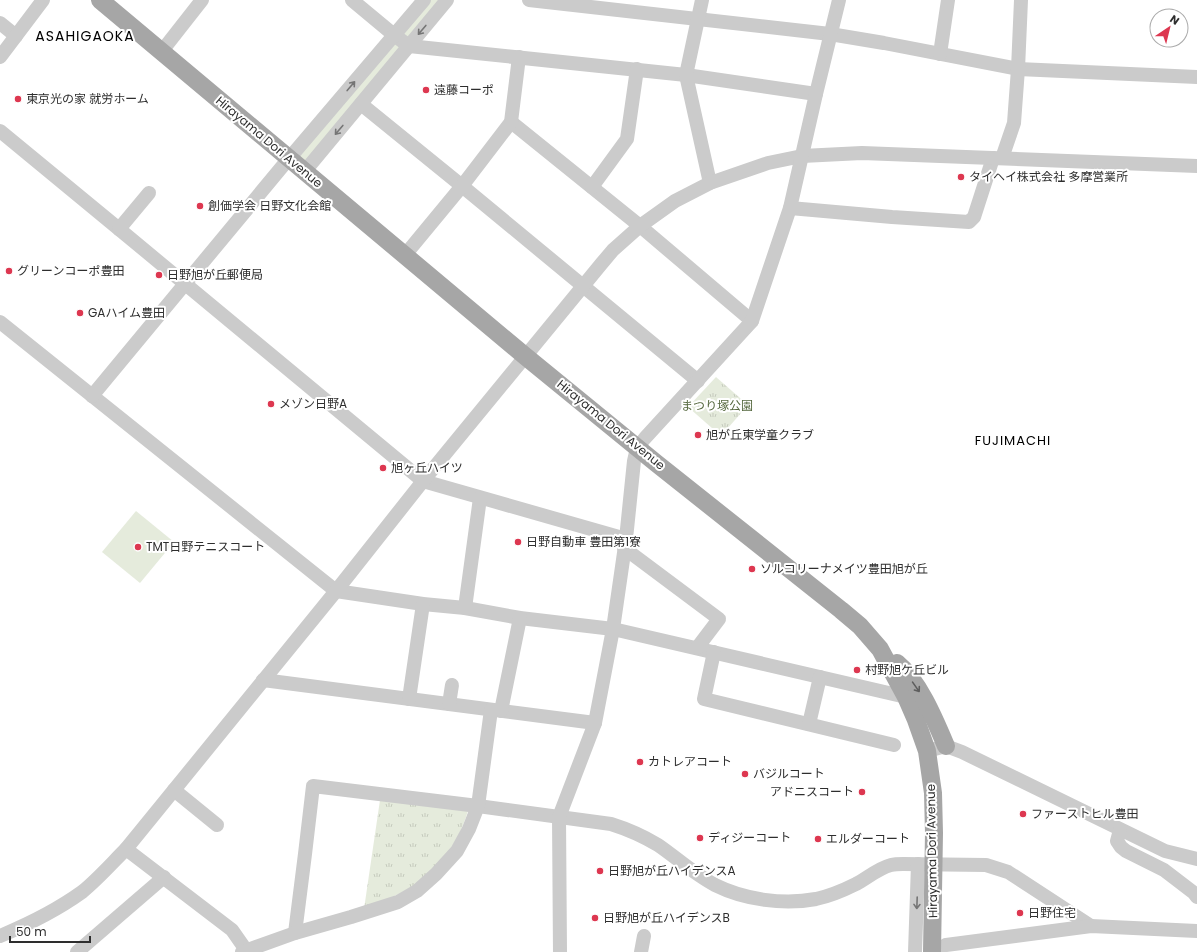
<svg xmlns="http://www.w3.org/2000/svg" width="1197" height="952" viewBox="0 0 1197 952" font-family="Poppins,'Noto Sans JP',sans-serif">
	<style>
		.grass { fill: #e5ebdc }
		.park { fill: url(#park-tufts) }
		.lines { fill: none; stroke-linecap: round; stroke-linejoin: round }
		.minor { stroke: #cbcbcb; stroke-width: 14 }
		.major { stroke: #a6a6a6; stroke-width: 18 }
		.oneway { stroke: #757575 }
		.oneway2 { stroke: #5e5e5e }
		.poi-dot { fill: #dd3750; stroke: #fff; stroke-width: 1.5 }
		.labels { text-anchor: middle; stroke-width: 4; stroke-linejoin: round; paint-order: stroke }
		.poi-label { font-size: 12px; fill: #2e2e2e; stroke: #fff; text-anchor: start }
		.street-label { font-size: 12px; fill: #2e2e2e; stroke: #fff }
		.park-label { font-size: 12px; fill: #54673d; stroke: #fff }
		.neighbourhood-label { font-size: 13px; letter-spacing: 1px; fill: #000; stroke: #fff }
		.quarter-label { font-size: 14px; letter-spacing: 1px; fill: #000; stroke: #fff }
	</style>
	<defs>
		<pattern id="park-tufts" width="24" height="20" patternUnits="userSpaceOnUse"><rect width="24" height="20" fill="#e5ebdc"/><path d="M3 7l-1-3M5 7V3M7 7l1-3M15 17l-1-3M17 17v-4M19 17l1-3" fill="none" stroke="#c5cabd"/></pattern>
	</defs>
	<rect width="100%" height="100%" fill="#fff"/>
	<g class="grass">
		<polygon points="424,0 447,0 305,171 289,158"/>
		<polygon points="136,511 174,542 140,583 102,552"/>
	</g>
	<g class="park">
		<polygon points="716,377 748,405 721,436 688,407"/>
		<path d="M 380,800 L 468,811 C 462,830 455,845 442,860 C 439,864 436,869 432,872 C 413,890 387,899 364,909 Z"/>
	</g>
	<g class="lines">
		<g class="minor">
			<polyline points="352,0 394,35 409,46 686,75 816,94"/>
			<polyline points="529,0 830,34 884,43 1018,69 1197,77"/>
			<polyline points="702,0 686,75 710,183"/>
			<polyline points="0,23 16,36"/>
			<polyline points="162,51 202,0"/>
			<polyline points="940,54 948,0"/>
			<polyline points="0,57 43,0"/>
			<polyline points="361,104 462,186 698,381"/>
			<polyline points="511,122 640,226 752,321"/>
			<polyline points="0,131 119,229 423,481 626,539"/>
			<polyline points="1002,158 1014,123 1018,69 1021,0"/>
			<polyline points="305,171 447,0"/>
			<polyline points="592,187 627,139 637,69"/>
			<polyline points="790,208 892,217 969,222 974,217 993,158"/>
			<polyline points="119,229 149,193"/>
			<polyline points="405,255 462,186 511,122 519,57"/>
			<polyline points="0,322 336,591 423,604 465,608 520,618 613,629 906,697"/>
			<polyline points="92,396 281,168 424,0"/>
			<polyline points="624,548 719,619 697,648"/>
			<polyline points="465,608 480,498"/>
			<polyline points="714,652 704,699 894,745"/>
			<polyline points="263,680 595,723"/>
			<polyline points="409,699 423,604"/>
			<polyline points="449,704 452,685"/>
			<polyline points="501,711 520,618"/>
			<polyline points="809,724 820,677"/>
			<polyline points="927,751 946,746 962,752 1165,851 1197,859"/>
			<polyline points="174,790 217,825"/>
			<polyline points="1120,830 1117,841 1121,847 1126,851 1164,870 1194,893 1197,897"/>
			<polyline points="126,849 232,930 246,950 247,952"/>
			<path d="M 295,933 L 305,854 L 313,786 L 478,806 L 611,824 C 627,829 643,836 658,845 C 677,858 694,874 715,885 C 745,900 784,905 816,899 C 830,896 844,890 856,884 C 867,878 879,868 891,865 C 895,864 899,864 903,864 L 986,865 L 1008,872 L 1091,926"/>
			<path d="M 0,936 C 29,924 57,910 82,892 C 98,879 112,863 126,849 L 336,591 L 423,481 L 602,263 L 613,250 L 640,226 L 675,201 L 710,183 L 768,163 L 802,156 L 862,153 L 1197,166"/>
			<polyline points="77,952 164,877"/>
			<polyline points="242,952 295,933 351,917 398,902 417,891 436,874 457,851 469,829 478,806 491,710"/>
			<polyline points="560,952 559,817 595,723 613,629 626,539 634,461 637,448 645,438 752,321 790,208 816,94 839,0"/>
			<polyline points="641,952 644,936"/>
			<polyline points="915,952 918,864"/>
			<polyline points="935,952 946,945 1091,926 1197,931"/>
		</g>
		<g class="major">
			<polyline points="100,0 525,356 656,463 841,610 860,626 880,649 906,697 916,720 927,751 933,793 934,833 932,952"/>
			<path d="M 897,663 C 919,681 935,720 946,746"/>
		</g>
	</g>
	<defs><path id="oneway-shaft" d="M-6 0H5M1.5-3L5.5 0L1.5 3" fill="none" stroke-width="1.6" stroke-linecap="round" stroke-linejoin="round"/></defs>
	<g class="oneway">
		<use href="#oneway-shaft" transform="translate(422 30) rotate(130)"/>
		<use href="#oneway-shaft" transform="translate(351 86) rotate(-50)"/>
		<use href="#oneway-shaft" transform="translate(339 130) rotate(130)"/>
		<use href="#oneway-shaft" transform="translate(917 903) rotate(92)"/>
	</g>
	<use class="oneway2" href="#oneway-shaft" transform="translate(916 687) rotate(55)"/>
	<g class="poi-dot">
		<circle cx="426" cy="90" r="4"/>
		<circle cx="18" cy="99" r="4"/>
		<circle cx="961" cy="177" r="4"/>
		<circle cx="200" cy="206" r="4"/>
		<circle cx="9" cy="271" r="4"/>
		<circle cx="159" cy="275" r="4"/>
		<circle cx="80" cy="313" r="4"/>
		<circle cx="271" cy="404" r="4"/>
		<circle cx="698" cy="435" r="4"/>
		<circle cx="383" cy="468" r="4"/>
		<circle cx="518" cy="542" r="4"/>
		<circle cx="138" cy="547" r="4"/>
		<circle cx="752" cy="569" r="4"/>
		<circle cx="857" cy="670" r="4"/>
		<circle cx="640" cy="762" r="4"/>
		<circle cx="745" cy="774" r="4"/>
		<circle cx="862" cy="792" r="4"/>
		<circle cx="1023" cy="814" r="4"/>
		<circle cx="700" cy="838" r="4"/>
		<circle cx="818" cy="839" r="4"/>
		<circle cx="600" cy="871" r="4"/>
		<circle cx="1020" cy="913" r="4"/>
		<circle cx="595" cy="918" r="4"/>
	</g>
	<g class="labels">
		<g class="poi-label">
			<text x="434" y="94">遠藤コーポ</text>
			<text x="26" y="103">東京光の家 就労ホーム</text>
			<text x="969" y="181">タイヘイ株式会社 多摩営業所</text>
			<text x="208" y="210">創価学会 日野文化会館</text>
			<text x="17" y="275">グリーンコーポ豊田</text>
			<text x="167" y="279">日野旭が丘郵便局</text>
			<text x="88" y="317">GAハイム豊田</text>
			<text x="279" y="408">メゾン日野A</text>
			<text x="706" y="439">旭が丘東学童クラブ</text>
			<text x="391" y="472">旭ヶ丘ハイツ</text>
			<text x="526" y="546">日野自動車 豊田第1寮</text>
			<text x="146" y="551">TMT日野テニスコート</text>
			<text x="760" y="573">ソルコリーナメイツ豊田旭が丘</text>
			<text x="865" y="674">村野旭ケ丘ビル</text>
			<text x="648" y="766">カトレアコート</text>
			<text x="753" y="778">バジルコート</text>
			<text x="854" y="796" text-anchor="end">アドニスコート</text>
			<text x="1031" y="818">ファーストヒル豊田</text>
			<text x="708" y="842">ディジーコート</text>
			<text x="826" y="843">エルダーコート</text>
			<text x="608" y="875">日野旭が丘ハイデンスA</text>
			<text x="1028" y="917">日野住宅</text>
			<text x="603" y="922">日野旭が丘ハイデンスB</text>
		</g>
		<g class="street-label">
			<text transform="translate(269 142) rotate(40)" y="4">Hirayama Dori Avenue</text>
			<text transform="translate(611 425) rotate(39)" y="4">Hirayama Dori Avenue</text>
			<text transform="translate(932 851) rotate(-91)" y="4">Hirayama Dori Avenue</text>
		</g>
		<g class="park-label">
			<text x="717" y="410">まつり塚公園</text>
		</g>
		<g class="neighbourhood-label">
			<text x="1013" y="445">FUJIMACHI</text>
		</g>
		<g class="quarter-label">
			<text x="85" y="41">ASAHIGAOKA</text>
		</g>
	</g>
	<g transform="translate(1169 28) rotate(35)"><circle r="19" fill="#ffffff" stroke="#ababab"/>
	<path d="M0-3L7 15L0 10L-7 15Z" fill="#dd3750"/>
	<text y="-6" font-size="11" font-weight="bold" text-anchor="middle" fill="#2e2e2e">N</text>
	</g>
	<path d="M10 936v6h80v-6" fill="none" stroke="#2e2e2e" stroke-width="2"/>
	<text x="16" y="936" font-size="12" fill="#2e2e2e" stroke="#ffffff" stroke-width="3" paint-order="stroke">50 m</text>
</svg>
